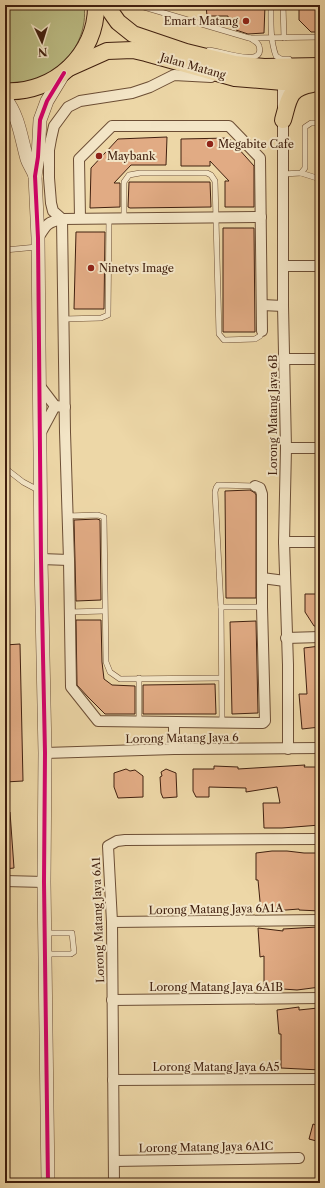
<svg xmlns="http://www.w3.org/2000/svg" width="325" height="1188" viewBox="0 0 325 1188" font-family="'Libre Caslon Text',serif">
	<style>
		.green { fill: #bcbd85; stroke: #7e6e4a }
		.building { fill: #e1ab84; stroke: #41200f }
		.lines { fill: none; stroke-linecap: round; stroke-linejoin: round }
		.service-casing { stroke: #6c4e35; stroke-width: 6 }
		.minor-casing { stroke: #6c4e35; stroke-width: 12 }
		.tertiary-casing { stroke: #6c4e35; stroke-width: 14 }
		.primary-casing { stroke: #41200f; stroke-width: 18 }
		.service { stroke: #f3e5c6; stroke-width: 5 }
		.minor { stroke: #f3e5c6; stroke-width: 10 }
		.tertiary { stroke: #f3e5c6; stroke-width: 13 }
		.primary { stroke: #edd7a7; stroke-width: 16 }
		.cycleway-casing { stroke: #f3e5c6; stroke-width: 6 }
		.cycleway { stroke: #d6006c; stroke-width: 4 }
		.poi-dot { fill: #8f2418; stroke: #f3e5c6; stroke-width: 1.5 }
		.labels { text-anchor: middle; stroke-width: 4; stroke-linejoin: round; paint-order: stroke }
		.poi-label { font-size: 11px; fill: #41200f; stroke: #f3e5c6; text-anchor: start }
		.street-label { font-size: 11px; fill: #41200f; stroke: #f3e5c6 }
	</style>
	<rect width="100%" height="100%" fill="#edd7a7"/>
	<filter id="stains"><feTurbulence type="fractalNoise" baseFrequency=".005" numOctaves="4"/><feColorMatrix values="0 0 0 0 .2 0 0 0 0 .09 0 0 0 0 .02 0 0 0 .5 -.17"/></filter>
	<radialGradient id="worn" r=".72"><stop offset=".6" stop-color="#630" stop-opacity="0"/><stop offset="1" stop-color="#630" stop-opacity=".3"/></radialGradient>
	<path class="green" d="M 5,5 L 84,5 C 90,49 48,89 5,83 Z"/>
	<g class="building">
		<polygon points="206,5 265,5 264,33 248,34 236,30 236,26 228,26 228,16 207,16"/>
		<polygon points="299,5 320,5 320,32 311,32 299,20"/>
		<polygon points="167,137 166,165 131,165 114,183 120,183 120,207 90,208 91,168 118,139"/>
		<polygon points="229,138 254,166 254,207 225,207 225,181 229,181 210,161 210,166 181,166 181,139"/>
		<polygon points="129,182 210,182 211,207 130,208 128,207"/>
		<polygon points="223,228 254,228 255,332 223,332"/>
		<polygon points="76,232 105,232 104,309 74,309"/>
		<polygon points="250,490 255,493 256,495 256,598 226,598 225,491"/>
		<polygon points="97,519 100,520 101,600 76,601 74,520"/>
		<polygon points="305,594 320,594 320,626 314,626 305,612"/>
		<polygon points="76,620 101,620 102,662 104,679 112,685 135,686 135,714 105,714 88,697 77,685"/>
		<polygon points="256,621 258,713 232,714 230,622"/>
		<polygon points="20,644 23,781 5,782 5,645"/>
		<polygon points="320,646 320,727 302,729 299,694 307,694 304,648"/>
		<polygon points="215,684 216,714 143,714 143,685"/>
		<polygon points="305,765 304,767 320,767 320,825 282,828 264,828 263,803 280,803 277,787 246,792 246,788 209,787 209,797 196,797 193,791 193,769 214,769 214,766 238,767 238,769"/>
		<polygon points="126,769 130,771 135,770 143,776 143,797 118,798 114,787 114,773"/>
		<polygon points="166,769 176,773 177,797 163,798 161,793 160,777 162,776 161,772"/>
		<polygon points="5,812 10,812 14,868 5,869"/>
		<polygon points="272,851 287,851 304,853 320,853 320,876 316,876 320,911 299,910 299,909 261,912 258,880 256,880 256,853"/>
		<polygon points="317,927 317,930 320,930 320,987 297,990 283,989 264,991 264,956 260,957 258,928 283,931 283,929"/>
		<polygon points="299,1007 299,1010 318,1008 317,1040 319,1040 320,1070 281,1068 281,1034 279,1034 277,1010"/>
		<polygon points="313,1124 320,1127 320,1142 309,1139"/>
	</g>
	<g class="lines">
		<defs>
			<g id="service">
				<polyline points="137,5 249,38 320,37"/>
				<path d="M 271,5 C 271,22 270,40 276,56 L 281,59 L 289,59"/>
				<polyline points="283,5 284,38"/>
				<path d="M 209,50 C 218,50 266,69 259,46 C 258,42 254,41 250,38"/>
				<polyline points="301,173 320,179"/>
				<polyline points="283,174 301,173 305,168 305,127 311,123 320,123"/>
				<polyline points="124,218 124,182 129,175 140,173 207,173 211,175 215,181 219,334 224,340 255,339 260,336 262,331"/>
				<polyline points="5,250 37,247"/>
				<polyline points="64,319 101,318 108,315 109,218"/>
				<polyline points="5,468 23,482 40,491"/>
				<polyline points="67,516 98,515 104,517 106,662 110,672 120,679 221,678"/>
				<polyline points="221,607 262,607"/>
				<polyline points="70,612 104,611"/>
				<polyline points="139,721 139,678"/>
				<polyline points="222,722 221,607 215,492 216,488 218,485 255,486"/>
				<polyline points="46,933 72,933 74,952 71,954 46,954"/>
			</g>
			<g id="minor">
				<polyline points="283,82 283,306 286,448 284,542 288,665 288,749"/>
				<polyline points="80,218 79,159 112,126 229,126 260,158 262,331"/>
				<polyline points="62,219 65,432 69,560 71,687 98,721 263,723 265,721 262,607 262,494 260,488 255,486"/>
				<polyline points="62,219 53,211 51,203 49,178 49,150 51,139 54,126 68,107 80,101 132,93 150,87 174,75 211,77"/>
				<path d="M 38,238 C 46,225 47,222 62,219 L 261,217"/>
				<polyline points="284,266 320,266"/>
				<polyline points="262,305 283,306"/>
				<polyline points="285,359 320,359"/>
				<polyline points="39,385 55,406 65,407"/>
				<polyline points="40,434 55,406"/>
				<polyline points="286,448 320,448"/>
				<polyline points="284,542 320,542"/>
				<polyline points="41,559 69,560"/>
				<polyline points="262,578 285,581"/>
				<polyline points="286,638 320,637"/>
				<polyline points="174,722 174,749"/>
				<polyline points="45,753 174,749 320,748"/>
				<polyline points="5,881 44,882"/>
				<polyline points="112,922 320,920"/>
				<polyline points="112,1000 320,998"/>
				<polyline points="113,1080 320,1079"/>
				<polyline points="114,1161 299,1158"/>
				<polyline points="114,1183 112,922 108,846 117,841 125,840 320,839"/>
			</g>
			<g id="tertiary">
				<path d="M 5,98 C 19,116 21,138 27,159 C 29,165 33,170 35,176"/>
				<polyline points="48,1183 44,882 45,753 41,559 38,238 35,176 38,157 40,120 47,101 64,73"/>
			</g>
			<g id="primary">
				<polyline points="106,5 118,22 133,34 186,52 235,64 264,67 320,66"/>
				<polyline points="69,68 107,51 133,50 146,53 235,78 283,82 320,81"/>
				<path d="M 5,91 C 54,94 97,54 96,5"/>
				<path d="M 283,120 C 289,100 288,88 312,84"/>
			</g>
		</defs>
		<use href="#service" class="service-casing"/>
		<use href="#minor" class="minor-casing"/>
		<use href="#tertiary" class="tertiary-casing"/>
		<use href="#primary" class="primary-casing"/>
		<use href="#service" class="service"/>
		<use href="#minor" class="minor"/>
		<use href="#tertiary" class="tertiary"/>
		<use href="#primary" class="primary"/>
		<defs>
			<polyline id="cycleway" points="48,1183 44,882 45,753 41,559 38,238 35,176 38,157 40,120 47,101 64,73"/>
		</defs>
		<use href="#cycleway" class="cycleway-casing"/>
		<use href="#cycleway" class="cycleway"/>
	</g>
	<g class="poi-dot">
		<circle cx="246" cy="21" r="4"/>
		<circle cx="210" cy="144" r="4"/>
		<circle cx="99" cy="156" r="4"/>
		<circle cx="91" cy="268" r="4"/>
	</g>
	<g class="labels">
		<g class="poi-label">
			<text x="238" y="25" text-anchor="end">Emart Matang</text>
			<text x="218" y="148">Megabite Cafe</text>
			<text x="107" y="160">Maybank</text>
			<text x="99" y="272">Ninetys Image</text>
		</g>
		<g class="street-label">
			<text transform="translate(193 66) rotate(16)" y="4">Jalan Matang</text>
			<text transform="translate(273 415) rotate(-90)" y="4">Lorong Matang Jaya 6B</text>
			<text transform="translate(182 738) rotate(-1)" y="4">Lorong Matang Jaya 6</text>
			<text transform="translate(216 909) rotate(-1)" y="4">Lorong Matang Jaya 6A1A</text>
			<text transform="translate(98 920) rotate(-92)" y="4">Lorong Matang Jaya 6A1</text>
			<text x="216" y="991">Lorong Matang Jaya 6A1B</text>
			<text x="216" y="1071">Lorong Matang Jaya 6A5</text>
			<text transform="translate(206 1147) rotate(-1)" y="4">Lorong Matang Jaya 6A1C</text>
		</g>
	</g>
	<rect width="325" height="1188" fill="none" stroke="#edd7a7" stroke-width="20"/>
	<rect x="6" y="6" width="313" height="1176" fill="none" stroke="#41200f" stroke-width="2"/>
	<rect x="10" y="10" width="305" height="1168" fill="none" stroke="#41200f"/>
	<g transform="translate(42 42) rotate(176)" stroke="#f3e5c6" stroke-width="3" paint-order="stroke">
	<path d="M0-3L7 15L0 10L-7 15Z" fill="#41200f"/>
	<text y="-6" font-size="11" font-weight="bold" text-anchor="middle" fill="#41200f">N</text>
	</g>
	<rect width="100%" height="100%" filter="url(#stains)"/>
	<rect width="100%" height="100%" fill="url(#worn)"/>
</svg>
